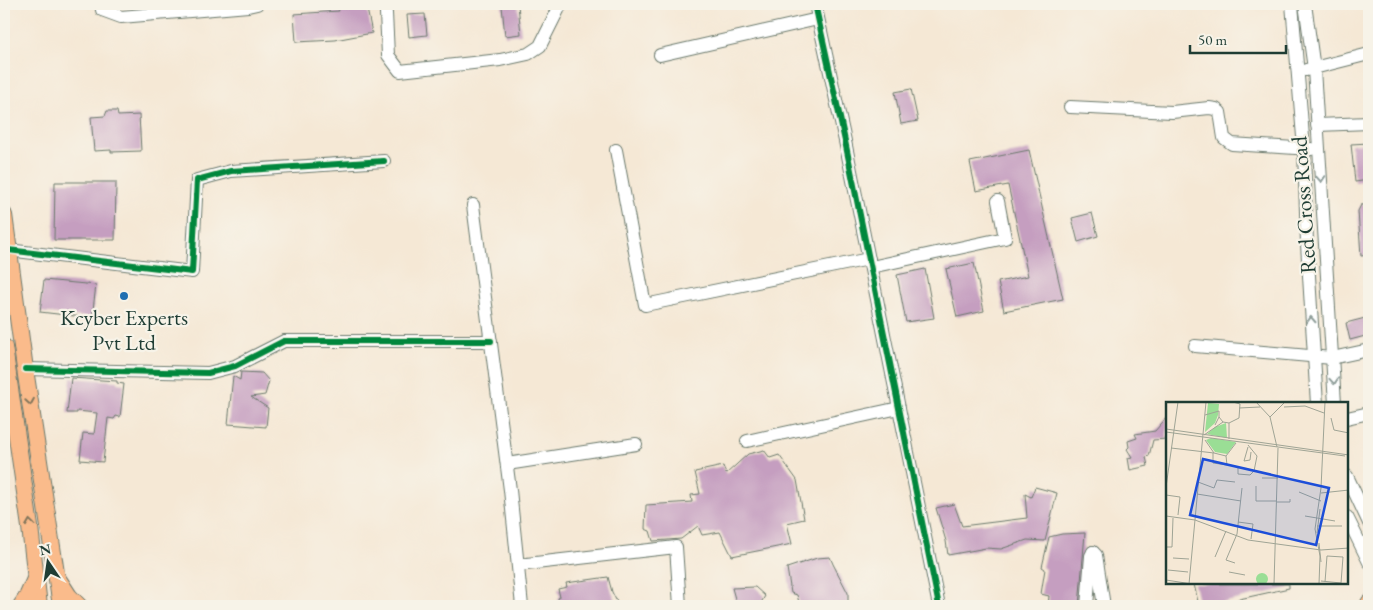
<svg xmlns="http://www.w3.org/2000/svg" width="1373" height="610" viewBox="0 0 1373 610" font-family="'EB Garamond',serif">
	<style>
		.building { fill: #c59ec0 }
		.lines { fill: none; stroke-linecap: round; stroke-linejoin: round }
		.minor-casing { stroke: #6a796c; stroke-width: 14 }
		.major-casing { stroke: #6a796c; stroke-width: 18 }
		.minor { stroke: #fff; stroke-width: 12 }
		.major { stroke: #fabb8b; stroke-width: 16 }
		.cycleway-casing { stroke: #f7f3e8; stroke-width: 9 }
		.cycleway { stroke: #00873e; stroke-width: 6 }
		.oneway { stroke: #8f9e9a }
		.oneway2 { stroke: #82765b }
		.poi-dot { fill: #1f6fb2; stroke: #f7f3e8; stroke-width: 2 }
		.labels { text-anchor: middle; stroke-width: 4.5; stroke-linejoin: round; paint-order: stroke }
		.street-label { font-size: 22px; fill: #1f3d34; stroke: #f7f3e8 }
		.poi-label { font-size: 22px; fill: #1f3d34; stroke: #f7f3e8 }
		.inset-road { fill: none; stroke: #9fa495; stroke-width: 1 }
		.view { fill: #1d4ed8; fill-opacity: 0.15; stroke: #1d4ed8; stroke-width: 2.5 }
		.inset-edge { fill: none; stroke: #1f3d34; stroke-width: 2.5 }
	</style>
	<rect width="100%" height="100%" fill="#f7f3e8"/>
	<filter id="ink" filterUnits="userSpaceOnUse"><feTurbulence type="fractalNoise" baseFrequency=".02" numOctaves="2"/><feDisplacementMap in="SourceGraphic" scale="10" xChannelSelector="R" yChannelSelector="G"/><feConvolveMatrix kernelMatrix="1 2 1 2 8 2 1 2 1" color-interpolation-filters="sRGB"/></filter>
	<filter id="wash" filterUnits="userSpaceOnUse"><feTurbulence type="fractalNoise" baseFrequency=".0096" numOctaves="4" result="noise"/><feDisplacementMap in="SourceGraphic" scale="20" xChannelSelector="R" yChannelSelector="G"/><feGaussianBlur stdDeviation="1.12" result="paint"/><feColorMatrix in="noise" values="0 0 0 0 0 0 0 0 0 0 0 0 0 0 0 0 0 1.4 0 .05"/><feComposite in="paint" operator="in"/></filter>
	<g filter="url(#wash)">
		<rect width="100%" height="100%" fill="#f5e8d5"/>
		<g id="blocks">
			<g class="building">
				<polygon points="337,4 366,4 372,33 335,40 296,42 294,14 339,11"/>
				<polygon points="518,5 521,34 505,36 502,6"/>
				<polygon points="425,14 427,35 409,37 407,15"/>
				<polygon points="911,89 918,121 901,124 895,92"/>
				<polygon points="107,111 117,111 118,116 139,115 141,151 111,152 111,150 94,151 91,117 105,116"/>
				<polygon points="1369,143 1369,180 1355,182 1351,144"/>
				<polygon points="1029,150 1063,299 1004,311 998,282 1028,276 1008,185 976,191 970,162"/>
				<polygon points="55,182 116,182 115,240 54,240"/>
				<polygon points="1369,204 1369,255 1361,256 1358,211 1361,205"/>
				<polygon points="1092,213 1098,236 1078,242 1072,218"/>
				<polygon points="974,263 984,311 957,317 946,269"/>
				<polygon points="925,269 934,318 906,322 897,275"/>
				<polygon points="44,280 96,285 92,318 40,312"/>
				<polygon points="1369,317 1369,335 1350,340 1346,323"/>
				<polygon points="241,372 262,373 269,381 265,395 251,397 268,408 266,427 228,424 233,376 240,380"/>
				<polygon points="71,378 117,381 117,383 124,384 120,417 116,416 114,419 108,418 103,462 80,460 83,433 94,434 97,413 77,411 77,413 67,413"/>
				<polygon points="1167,417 1167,439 1153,440 1149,456 1146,457 1148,466 1130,470 1128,458 1132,457 1127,449 1129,447 1128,441 1137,438 1135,434 1155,431"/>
				<polygon points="764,450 770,458 779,455 797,480 804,519 787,523 792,544 732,556 720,532 702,535 698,526 681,539 653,541 650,531 645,529 646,505 692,502 691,495 700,494 695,472 723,466 726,474 748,454"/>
				<polygon points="1035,487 1057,493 1045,541 1027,540 1001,549 986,548 948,555 946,541 936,508 954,504 962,526 1027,518 1025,494 1031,497"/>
				<polygon points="1085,533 1079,606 1048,606 1049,596 1041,594 1045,569 1042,567 1049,537 1062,534"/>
				<polygon points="830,557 833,564 848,593 848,606 800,606 797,595 791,593 787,568 817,558"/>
				<polygon points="608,577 612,592 619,606 560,606 558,598 560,597 558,589 567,587 566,583"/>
				<polygon points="1194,584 1289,584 1289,588 1208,606 1199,606"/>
				<polygon points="755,587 765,596 759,606 737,606 732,588"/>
			</g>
		</g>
	</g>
	<g filter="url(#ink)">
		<use href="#blocks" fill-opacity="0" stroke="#6a796c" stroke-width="1"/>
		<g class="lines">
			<defs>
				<g id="minor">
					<polyline points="101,4 102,10 121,17 248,6 257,4"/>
					<polyline points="815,4 845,141 939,606"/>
					<polyline points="1292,4 1304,149 1307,244 1317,404"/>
					<polyline points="1305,4 1314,69 1335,404"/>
					<polyline points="386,13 388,55 400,71 500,60 528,54 540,46 561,4"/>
					<polyline points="660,55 818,19"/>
					<polyline points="1306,70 1369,54"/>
					<polyline points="1070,107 1172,112 1209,108 1216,109 1220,112 1224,138 1232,144 1311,149"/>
					<polyline points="1317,125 1369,123"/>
					<polyline points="616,150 645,305 869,259"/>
					<polyline points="473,205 510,490 522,606"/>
					<polyline points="8,250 192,272 197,180 231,171 384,161"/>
					<polyline points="871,267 1005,238 998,201"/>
					<polyline points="1195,346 1332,358 1369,350"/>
					<polyline points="25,369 208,373 235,366 284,341 491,341"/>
					<polyline points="1347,418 1369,413"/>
					<polyline points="747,441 899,408"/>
					<polyline points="507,464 636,444"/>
					<polyline points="1347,476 1369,523"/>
					<polyline points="1347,517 1369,562"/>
					<polyline points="1093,552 1096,555 1104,606"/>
					<polyline points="518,565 676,547 680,606"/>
					<polyline points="1087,606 1091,556 1093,552"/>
				</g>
				<g id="major">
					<polyline points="4,215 25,369 61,606"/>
					<polyline points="4,347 30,527 39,606"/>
					<polyline points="58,579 69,596 79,606"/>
					<polyline points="21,606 27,597 35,579"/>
					<polyline points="1368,606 1369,603"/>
				</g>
			</defs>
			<use href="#minor" class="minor-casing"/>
			<use href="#major" class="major-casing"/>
			<use href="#minor" class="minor"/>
			<use href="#major" class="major"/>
			<defs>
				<g id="cycleway">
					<polyline points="815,4 845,141 939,606"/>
					<polyline points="8,250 192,272 197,180 231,171 384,161"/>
					<polyline points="25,369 208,373 235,366 284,341 491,341"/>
				</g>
			</defs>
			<use href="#cycleway" class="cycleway-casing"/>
			<use href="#cycleway" class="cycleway"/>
		</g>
		<defs><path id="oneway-chevron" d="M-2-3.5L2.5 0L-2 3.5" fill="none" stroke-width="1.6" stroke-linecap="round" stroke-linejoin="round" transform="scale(1.25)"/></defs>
		<g class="oneway">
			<use href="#oneway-chevron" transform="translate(1321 179) rotate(86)"/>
			<use href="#oneway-chevron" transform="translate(1311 320) rotate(-93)"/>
			<use href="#oneway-chevron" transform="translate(1334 381) rotate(86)"/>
		</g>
		<g class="oneway2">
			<use href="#oneway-chevron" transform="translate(30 402) rotate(81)"/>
			<use href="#oneway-chevron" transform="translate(30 523) rotate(-98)"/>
		</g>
	</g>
	<circle class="poi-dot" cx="124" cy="296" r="5"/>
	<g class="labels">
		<g class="street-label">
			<text transform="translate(1303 205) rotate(-94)" y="8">Red Cross Road</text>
		</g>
		<g class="poi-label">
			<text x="124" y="325">Kcyber Experts<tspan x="124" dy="25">Pvt Ltd</tspan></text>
		</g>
	</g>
	<g transform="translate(1166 402)">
		<rect width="182" height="182" fill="#f5e8d5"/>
		<path d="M 42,1 L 53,2 L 52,13 L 49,21 L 39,30 ZM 60,21 L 61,36 L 41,32 L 49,25 ZM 45,36 L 70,40 L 61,52 L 49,50 L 40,38 ZM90 177a6 6 0 1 1 12 0a6 6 0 1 1-12 0Z" fill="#9ade95"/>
		<path class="inset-road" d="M 90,0 L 104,15M 118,5 L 139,4 L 158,11M 73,6 L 94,5M 39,13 L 53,9 L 53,15M 165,16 L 168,28 L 183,31M 57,20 L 63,21 L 63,37M 63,21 L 73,16 L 74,2 L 67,0M 0,27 L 183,53M 0,30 L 179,54M 38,33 L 57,20 L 53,15 L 49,23M 39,38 L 48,51 L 60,54 L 70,41M 82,45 L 78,59 L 84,58 L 85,50M 111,45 L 104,15 L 119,0M 5,46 L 48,51M 47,51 L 47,61 L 61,63 L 60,54M 72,66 L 72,72 L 84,73 L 88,69 L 91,54 L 82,43M 96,76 L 112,76M 32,80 L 48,86 L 51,78 L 69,80M 90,84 L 90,99 L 111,99M 0,85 L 12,0M 133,90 L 155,99M 155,91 L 183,88M 31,92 L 75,99M 0,93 L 14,95 L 12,113M 111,100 L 124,100 L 124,97M 0,114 L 29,118 L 82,138 L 155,148 L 183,146M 139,114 L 169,119M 72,120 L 87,122 L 85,137M 151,124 L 176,124M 151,131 L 154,107M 153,141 L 155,160M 0,145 L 6,145 L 7,116M 49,155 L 60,129M 7,156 L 23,157M 69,161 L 60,158 L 71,132 L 76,86M 2,168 L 22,170M 63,170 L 79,173M 0,178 L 26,182M 155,179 L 175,181 L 177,155 L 161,154 L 159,180M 23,182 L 40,0M 108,182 L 112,46M 153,182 L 154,154 L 149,127 L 155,86 L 159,0"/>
		<path class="view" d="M 37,57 L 163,86 L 150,143 L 24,113 Z"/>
		<rect width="182" height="182" class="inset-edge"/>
	</g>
	<rect width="1373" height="610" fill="none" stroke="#f7f3e8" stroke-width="20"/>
	<g transform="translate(48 562) rotate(347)" stroke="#f7f3e8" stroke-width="4" paint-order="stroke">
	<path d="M0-4L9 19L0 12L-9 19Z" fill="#1f3d34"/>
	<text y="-8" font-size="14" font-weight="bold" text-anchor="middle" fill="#1f3d34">N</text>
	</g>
	<path d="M1190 45v8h96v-8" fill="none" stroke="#1f3d34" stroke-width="2.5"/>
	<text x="1198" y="45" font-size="15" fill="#1f3d34" stroke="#f7f3e8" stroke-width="4" paint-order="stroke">50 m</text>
</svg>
